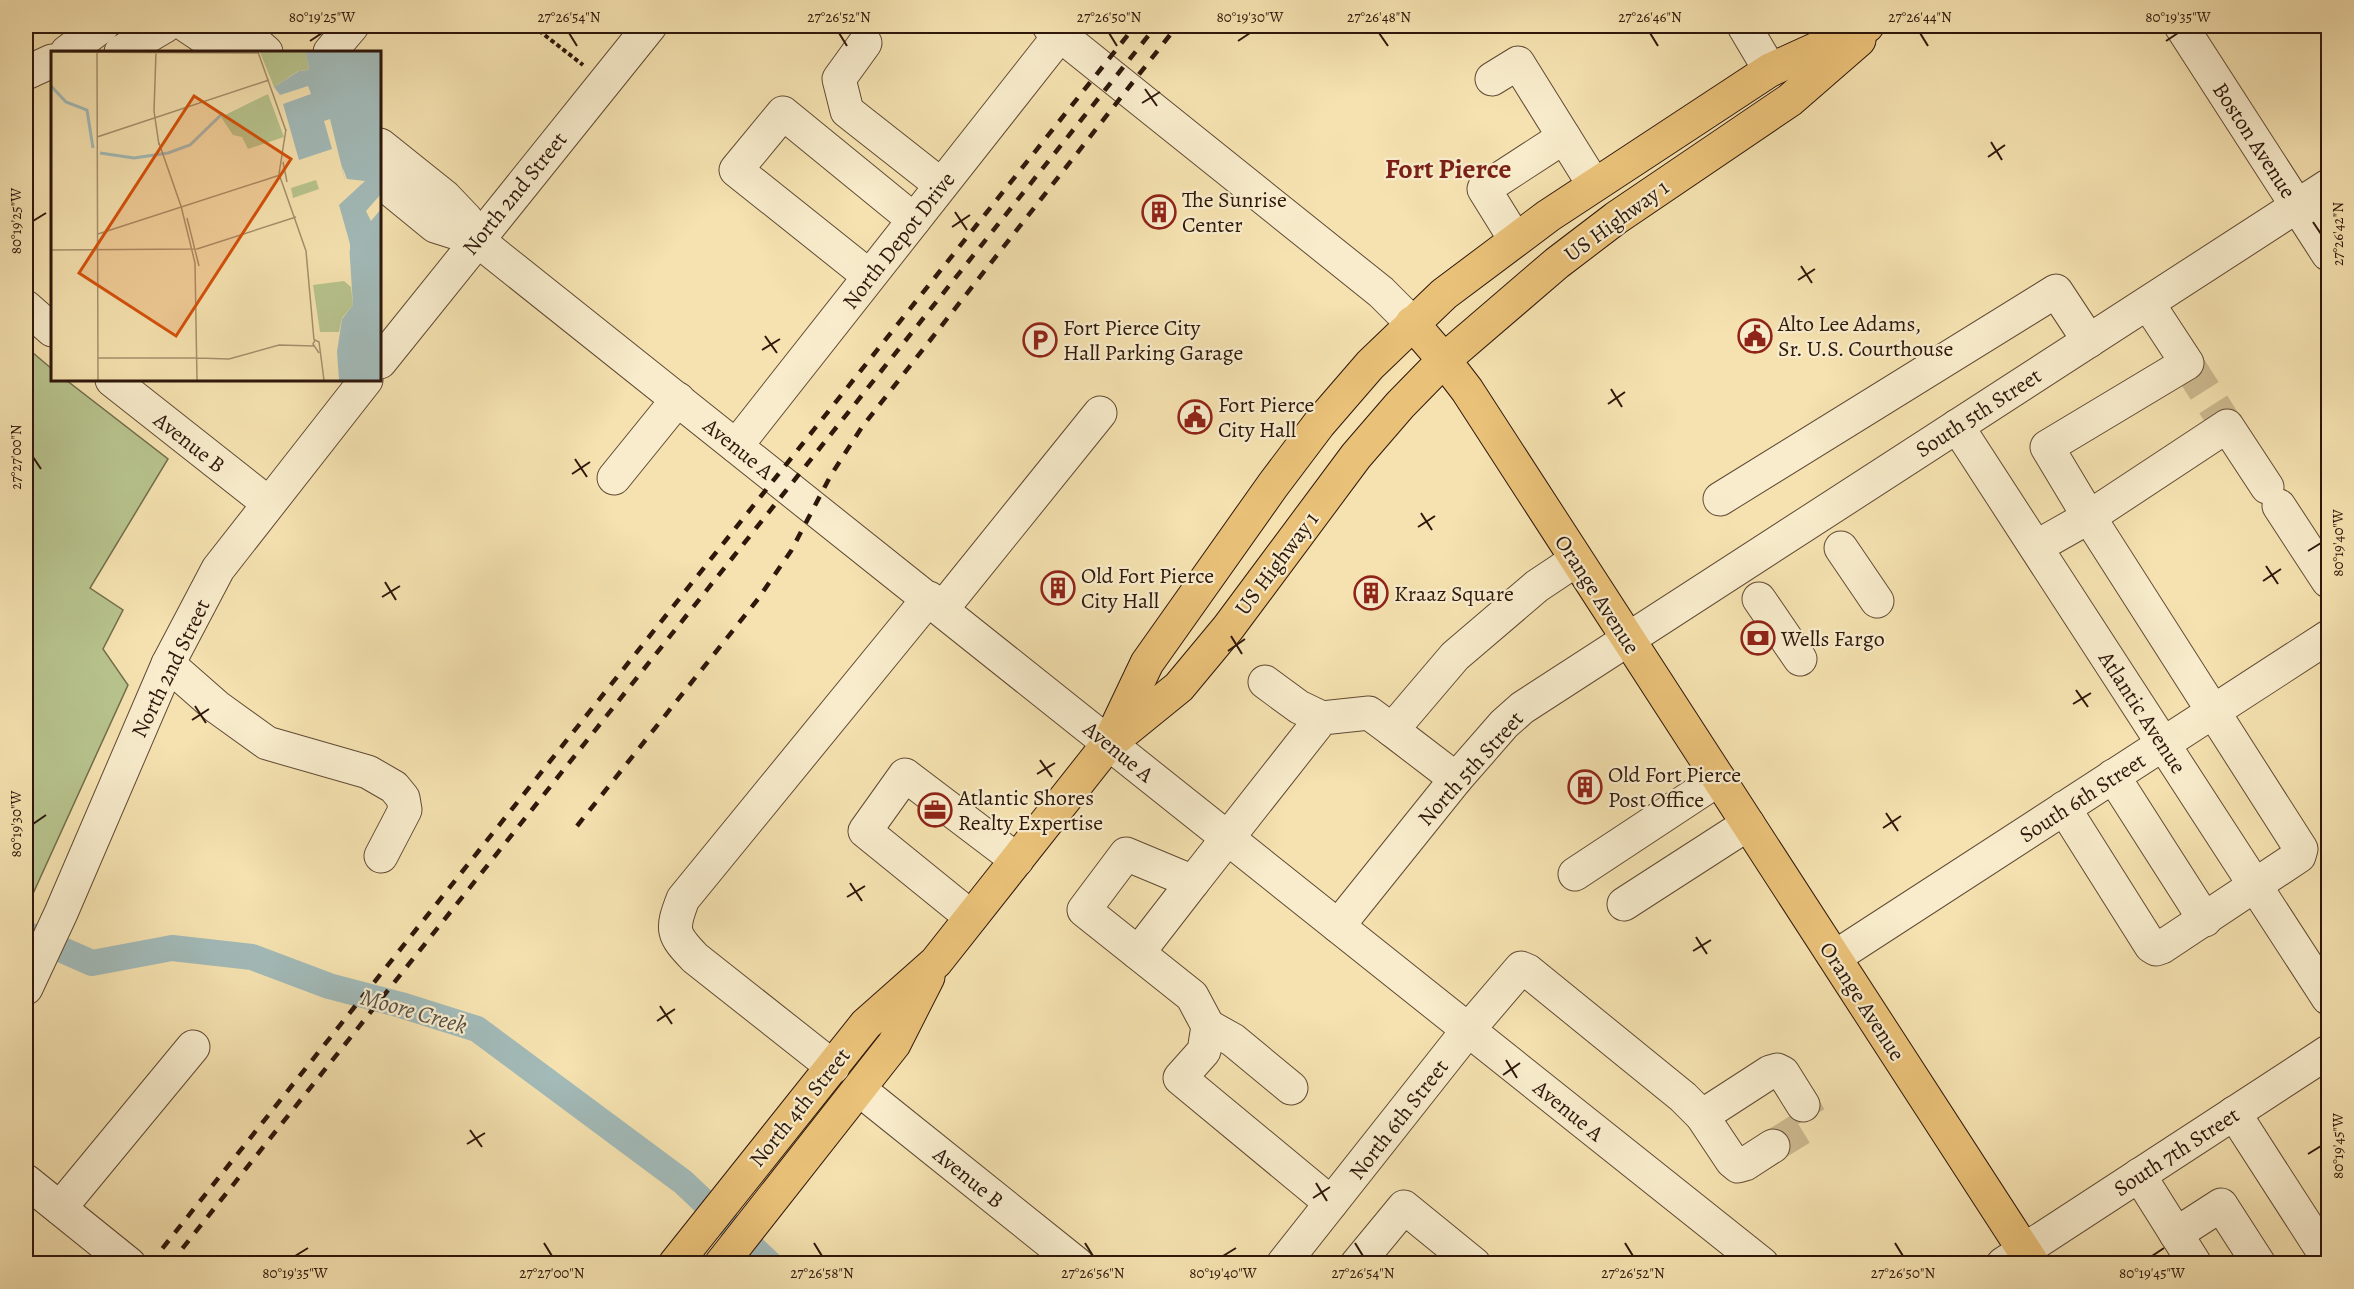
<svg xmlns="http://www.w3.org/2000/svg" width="2354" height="1289" viewBox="0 0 2354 1289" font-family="Alegreya,serif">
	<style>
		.green { fill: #b8c48e; stroke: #736e4c; stroke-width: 1.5 }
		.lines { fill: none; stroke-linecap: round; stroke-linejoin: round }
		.canal { stroke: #a2bab8; stroke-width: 26 }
		.minor-tunnel { stroke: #cdb98f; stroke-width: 33; stroke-dasharray: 33 16; stroke-linecap: butt }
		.minor-casing { stroke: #604a34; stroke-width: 35 }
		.major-casing { stroke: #2e170b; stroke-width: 35 }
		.path { stroke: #2e170b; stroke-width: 4; stroke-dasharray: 4.5 3; stroke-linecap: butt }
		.minor { stroke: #f8eccc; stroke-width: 33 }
		.major { stroke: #eac178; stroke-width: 33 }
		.rail { stroke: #2e170b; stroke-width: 4.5; stroke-dasharray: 10 10; stroke-linecap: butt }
		.ticks { fill: none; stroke: #2e170b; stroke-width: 2 }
		.labels { text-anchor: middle; stroke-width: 4.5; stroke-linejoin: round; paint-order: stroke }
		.street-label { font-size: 22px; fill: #2e170b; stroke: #f8eccc }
		.poi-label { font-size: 22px; fill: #2e170b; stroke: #f8eccc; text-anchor: start }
		.water-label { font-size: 24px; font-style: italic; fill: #575048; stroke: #f8eccc }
		.district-label { font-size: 28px; font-weight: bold; fill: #7a1f14; stroke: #f8eccc }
		.inset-river { fill: none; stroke: #a2bab8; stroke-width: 3 }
		.inset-road { fill: none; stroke: #a5916e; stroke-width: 1.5 }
		.view { fill: #d5520c; fill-opacity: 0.15; stroke: #d5520c; stroke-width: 3 }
		.inset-edge { fill: none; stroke: #2e170b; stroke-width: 3 }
		.neatline { fill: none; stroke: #2e170b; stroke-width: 2 }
		.ticks-label { font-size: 15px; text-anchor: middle; fill: #2e170b }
	</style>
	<rect width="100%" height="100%" fill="#f5e2b0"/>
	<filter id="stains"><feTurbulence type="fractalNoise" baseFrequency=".00333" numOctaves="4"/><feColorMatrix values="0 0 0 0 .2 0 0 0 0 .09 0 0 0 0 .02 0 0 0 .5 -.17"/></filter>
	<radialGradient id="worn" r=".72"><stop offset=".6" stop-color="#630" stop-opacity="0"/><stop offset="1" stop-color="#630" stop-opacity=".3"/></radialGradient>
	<polygon class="green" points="26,347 52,369 52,380 66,380 168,459 90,588 123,610 103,649 128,685 26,909"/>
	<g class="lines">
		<polyline class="canal" points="26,934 92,963 172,948 252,957 329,986 401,1005 477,1029 683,1182 770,1264"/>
		<g class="minor-tunnel">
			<polyline points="2187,363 2227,426"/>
			<polyline points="1773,1146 1807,1125 1811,1119 1803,1105"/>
		</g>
		<defs>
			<g id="minor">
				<polyline points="187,26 226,52"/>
				<polyline points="236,26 266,52"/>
				<polyline points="1049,26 1381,292 1412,323"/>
				<polyline points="1744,26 1770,70"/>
				<polyline points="2181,26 2328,254"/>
				<polyline points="865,43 839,79 847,111 941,185"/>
				<polyline points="67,52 102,26"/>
				<polyline points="121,52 165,26"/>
				<polyline points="330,52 352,26"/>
				<polyline points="26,73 52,61"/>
				<polyline points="1492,79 1518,63 1594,185"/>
				<polyline points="380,145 445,197 466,219 476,239"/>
				<polyline points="380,181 435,226 476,239 1762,1264"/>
				<polyline points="1515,239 1484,189 1564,137"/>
				<polyline points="869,276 736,170 783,113 914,220"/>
				<polyline points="26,307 52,330"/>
				<polyline points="380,362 650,26"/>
				<polyline points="112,380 268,503"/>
				<polyline points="1957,426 2328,998"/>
				<polyline points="736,446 1067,26"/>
				<polyline points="614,478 678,399"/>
				<polyline points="1720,499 2056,291 2089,341"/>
				<polyline points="2279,506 2328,581"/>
				<polyline points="2036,547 2089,517 2227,426 2267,487"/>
				<polyline points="1841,548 1877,601"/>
				<polyline points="1759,599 1800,659"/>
				<polyline points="942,609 1100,413"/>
				<polyline points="168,664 217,707 267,743 368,772 394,787 403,798 405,810 381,856"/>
				<polyline points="1265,682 1299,707 1322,718"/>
				<polyline points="2113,776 2205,920"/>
				<polyline points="1456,779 1392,730 1455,656 1537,586 1576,560"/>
				<polyline points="2064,808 2151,946 2156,949 2162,947 2299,856 2301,849 2089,517 2047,447 2187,363 2149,305"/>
				<polyline points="1575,874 1719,779"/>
				<polyline points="1624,904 1748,824"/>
				<polyline points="971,917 865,831 905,775 1017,860"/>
				<polyline points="1338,926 1456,779 1504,724 1522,708 2328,186"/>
				<polyline points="1138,953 1193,882"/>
				<polyline points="1835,957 2328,637"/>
				<polyline points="26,988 61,913 168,664 218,569 366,380"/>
				<polyline points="1208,1026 1233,1040 1291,1088"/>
				<path d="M 833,1067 L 695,958 C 672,934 671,930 683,899 L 929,598"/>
				<polyline points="860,1090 1077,1264"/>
				<polyline points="2234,1113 2328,1259"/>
				<polyline points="1702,1116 1770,1072 1777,1070 1783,1073 1803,1105"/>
				<polyline points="2139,1175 2195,1264"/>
				<polyline points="26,1181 129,1264"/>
				<polyline points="1331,1203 1180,1078 1204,1051 1208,1026 1192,996 1084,910 1126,854 1193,882 1322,718 1369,713 1392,730"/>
				<polyline points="60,1208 193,1047"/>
				<polyline points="2176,1234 2221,1205 2259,1264"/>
				<polyline points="1283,1264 1468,1030 1521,968 1528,971 1683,1097 1702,1116 1732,1161 1738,1166 1745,1164 1773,1146"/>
				<polyline points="1357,1264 1404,1207 1474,1264"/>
				<polyline points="2003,1264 2328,1052"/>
			</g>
			<g id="major">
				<polyline points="1412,323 1444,360 1467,390 2033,1264"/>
				<polyline points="1115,739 1179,687 1228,628 1356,456 1400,405 1444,360 1557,263 1616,218 1790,100 1859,40"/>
				<polyline points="675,1264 866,1024 936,962 1109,743 1147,663 1273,485 1319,424 1370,365 1444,294 1548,216 1770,70 1867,26"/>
				<polyline points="721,1264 894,1044 928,977"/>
			</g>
		</defs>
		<use href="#minor" class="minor-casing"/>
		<use href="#major" class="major-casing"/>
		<polyline class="path" points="533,26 583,65"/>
		<use href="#minor" class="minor"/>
		<use href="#major" class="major"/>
		<g class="rail">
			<polyline points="577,826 758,599 791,551 831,475 862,427 1177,26"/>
			<polyline points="150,1264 1135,26"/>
			<polyline points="170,1264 1156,26"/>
		</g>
	</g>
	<path class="ticks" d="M 569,33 L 577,46M 839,33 L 847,46M 1109,33 L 1117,46M 1379,33 L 1388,46M 1650,33 L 1658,46M 1920,33 L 1928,46M 310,41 L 322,33M 1238,41 L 1250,33M 2166,41 L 2178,33M 1145,89 L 1157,106M 1142,103 L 1160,92M 1991,142 L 2002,160M 1988,157 L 2005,145M 955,212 L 967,230M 33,221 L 46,213M 2313,222 L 2321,234M 952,227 L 970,215M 1801,266 L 1812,283M 1798,280 L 1815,269M 765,336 L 777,353M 762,350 L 780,339M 1611,389 L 1622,407M 1608,404 L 1625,392M 33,457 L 41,469M 575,459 L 587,477M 572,474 L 590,462M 1421,513 L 1432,530M 1418,527 L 1435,516M 2308,551 L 2321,543M 2266,566 L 2278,584M 2263,581 L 2281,569M 385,582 L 396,600M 382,597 L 400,586M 1231,636 L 1242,654M 1228,651 L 1245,639M 2076,690 L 2088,707M 2073,704 L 2091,693M 195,706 L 206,723M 192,720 L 209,709M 1040,760 L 1052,777M 1037,774 L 1055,763M 1886,813 L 1898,831M 33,824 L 46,815M 1883,828 L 1901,816M 850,883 L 862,901M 847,897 L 865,886M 1696,937 L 1707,954M 1693,951 L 1711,940M 660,1006 L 672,1024M 657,1021 L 675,1009M 1506,1060 L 1517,1078M 1503,1075 L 1520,1063M 470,1130 L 482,1147M 467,1144 L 485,1133M 2308,1154 L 2321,1146M 1316,1183 L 1327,1201M 1313,1198 L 1330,1187M 544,1243 L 552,1256M 814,1243 L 822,1256M 1085,1243 L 1093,1256M 1355,1243 L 1363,1256M 1625,1243 L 1633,1256M 1895,1243 L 1903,1256M 295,1256 L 308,1248M 1223,1256 L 1236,1248M 2152,1256 L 2164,1248"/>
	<defs>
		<symbol id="building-ring" viewBox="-11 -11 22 22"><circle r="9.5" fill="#f8eccc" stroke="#8f2418" stroke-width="1.5"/><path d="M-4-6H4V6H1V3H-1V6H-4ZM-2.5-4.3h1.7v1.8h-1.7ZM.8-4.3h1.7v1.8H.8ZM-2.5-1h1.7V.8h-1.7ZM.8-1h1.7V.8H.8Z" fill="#8f2418"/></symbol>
		<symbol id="civic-ring" viewBox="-11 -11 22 22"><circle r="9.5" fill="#f8eccc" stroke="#8f2418" stroke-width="1.5"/><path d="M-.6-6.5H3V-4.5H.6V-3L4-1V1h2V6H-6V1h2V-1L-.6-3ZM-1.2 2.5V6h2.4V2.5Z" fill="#8f2418"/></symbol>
		<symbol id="parking-ring" viewBox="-11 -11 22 22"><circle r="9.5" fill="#f8eccc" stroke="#8f2418" stroke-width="1.5"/><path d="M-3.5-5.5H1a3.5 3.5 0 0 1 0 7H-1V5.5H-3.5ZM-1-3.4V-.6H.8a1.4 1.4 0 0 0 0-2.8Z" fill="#8f2418"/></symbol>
		<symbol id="bank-ring" viewBox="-11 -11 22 22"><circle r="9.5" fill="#f8eccc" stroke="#8f2418" stroke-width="1.5"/><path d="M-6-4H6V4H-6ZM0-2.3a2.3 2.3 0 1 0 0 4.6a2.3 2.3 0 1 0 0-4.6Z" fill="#8f2418"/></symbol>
		<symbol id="office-ring" viewBox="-11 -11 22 22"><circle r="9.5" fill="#f8eccc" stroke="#8f2418" stroke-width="1.5"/><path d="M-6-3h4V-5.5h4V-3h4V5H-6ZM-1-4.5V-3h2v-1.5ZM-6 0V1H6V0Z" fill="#8f2418"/></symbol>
	</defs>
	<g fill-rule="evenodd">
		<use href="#building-ring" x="1140" y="193" width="38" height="38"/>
		<use href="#civic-ring" x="1736" y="317" width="38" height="38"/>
		<use href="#parking-ring" x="1021" y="321" width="38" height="38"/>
		<use href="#civic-ring" x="1176" y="398" width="38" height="38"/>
		<use href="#building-ring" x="1039" y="569" width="38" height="38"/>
		<use href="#building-ring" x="1352" y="574" width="38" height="38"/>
		<use href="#bank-ring" x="1739" y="619" width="38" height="38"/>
		<use href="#building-ring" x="1566" y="768" width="38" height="38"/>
		<use href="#office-ring" x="916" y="791" width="38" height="38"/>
	</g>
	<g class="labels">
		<g class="street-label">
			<text transform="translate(2255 140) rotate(57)" y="8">Boston Avenue</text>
			<text transform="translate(514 193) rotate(-51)" y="8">North 2nd Street</text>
			<text transform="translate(1616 220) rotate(-36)" y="8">US Highway 1</text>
			<text transform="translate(898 240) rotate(-52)" y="8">North Depot Drive</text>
			<text transform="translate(1978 412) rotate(-33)" y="8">South 5th Street</text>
			<text transform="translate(190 442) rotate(38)" y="8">Avenue B</text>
			<text transform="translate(739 448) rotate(39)" y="8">Avenue A</text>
			<text transform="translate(1276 563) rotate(-53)" y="8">US Highway 1</text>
			<text transform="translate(1598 594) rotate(57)" y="8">Orange Avenue</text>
			<text transform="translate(170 668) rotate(-64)" y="8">North 2nd Street</text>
			<text transform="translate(2143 712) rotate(57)" y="8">Atlantic Avenue</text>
			<text transform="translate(1119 751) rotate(39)" y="8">Avenue A</text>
			<text transform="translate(1470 768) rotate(-48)" y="8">North 5th Street</text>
			<text transform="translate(2082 797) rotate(-33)" y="8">South 6th Street</text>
			<text transform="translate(1863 1001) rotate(57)" y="8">Orange Avenue</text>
			<text transform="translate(799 1107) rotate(-51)" y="8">North 4th Street</text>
			<text transform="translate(1569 1110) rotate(39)" y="8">Avenue A</text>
			<text transform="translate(1398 1119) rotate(-52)" y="8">North 6th Street</text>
			<text transform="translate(2176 1151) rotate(-33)" y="8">South 7th Street</text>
			<text transform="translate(969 1177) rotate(39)" y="8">Avenue B</text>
		</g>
		<g class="poi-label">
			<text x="1182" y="207">The Sunrise<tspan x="1182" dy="25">Center</tspan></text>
			<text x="1778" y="331">Alto Lee Adams,<tspan x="1778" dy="25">Sr. U.S. Courthouse</tspan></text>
			<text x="1063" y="335">Fort Pierce City<tspan x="1063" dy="25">Hall Parking Garage</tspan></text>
			<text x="1218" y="412">Fort Pierce<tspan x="1218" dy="25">City Hall</tspan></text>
			<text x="1081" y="583">Old Fort Pierce<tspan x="1081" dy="25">City Hall</tspan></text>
			<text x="1394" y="601">Kraaz Square</text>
			<text x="1781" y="646">Wells Fargo</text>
			<text x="1608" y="782">Old Fort Pierce<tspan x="1608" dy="25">Post Office</tspan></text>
			<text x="958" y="805">Atlantic Shores<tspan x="958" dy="25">Realty Expertise</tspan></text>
		</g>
		<g class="water-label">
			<text transform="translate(414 1011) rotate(16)" y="8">Moore Creek</text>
		</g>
		<g class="district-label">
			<text x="1448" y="178">Fort Pierce</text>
		</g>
	</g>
	<g transform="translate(51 51)">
		<rect width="330" height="330" fill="#f5e2b0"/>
		<path d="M 209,1 L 255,1 L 258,19 L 247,20 L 223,36 ZM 217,43 L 233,86 L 197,98 L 191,86 L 182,84 L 170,66 ZM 265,129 L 268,138 L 242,147 L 240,137 ZM 293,230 L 300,236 L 302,254 L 291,267 L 288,281 L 269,281 L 262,234 Z" fill="#b8c48e"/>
		<path d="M 255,1 L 330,1 L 330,143 L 315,160 L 320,170 L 330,158 L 330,329 L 288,329 L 286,301 L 291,268 L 302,254 L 298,193 L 287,153 L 292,145 L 312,132 L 294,129 L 279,68 L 273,70 L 281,98 L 248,109 L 232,53 L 260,43 L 257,35 L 229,44 L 223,36 L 248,20 L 258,19 Z" fill="#a2bab8"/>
		<path d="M 291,115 L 296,128 L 314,130 L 288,154 L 299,193 L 299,202 L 286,152 L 293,142 L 310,133 L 294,130 Z" fill="#f5e2b0"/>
		<path class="inset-river" d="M 0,35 L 15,51 L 36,59 L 42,97M 49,102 L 83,107 L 117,102 L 139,94 L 172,62"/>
		<path class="inset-road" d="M 0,1 L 207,2M 46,1 L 47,329M 105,1 L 103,60 L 108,94M 207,1 L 235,80M 235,78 L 228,123 L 255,200 L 263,289M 46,86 L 218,29M 108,92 L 131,158M 232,111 L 236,131M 130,155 L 144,212 L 146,329M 136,167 L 148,215M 47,183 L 229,124M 146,198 L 245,166M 0,199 L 146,198M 268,302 L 262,293 L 264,289 L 268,291 L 273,329M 47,307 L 146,307M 146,307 L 178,308 L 228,294 L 263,295"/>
		<path class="view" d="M 143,45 L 240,108 L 125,285 L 28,222 Z"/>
		<rect width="330" height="330" class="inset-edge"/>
	</g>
	<rect width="2354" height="1289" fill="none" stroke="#f5e2b0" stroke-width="66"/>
	<rect x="33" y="33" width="2288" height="1223" class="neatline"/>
	<g class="ticks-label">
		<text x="322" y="22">80°19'25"W</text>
		<text x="569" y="22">27°26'54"N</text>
		<text x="839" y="22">27°26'52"N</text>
		<text x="1109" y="22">27°26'50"N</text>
		<text x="1250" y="22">80°19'30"W</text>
		<text x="1379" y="22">27°26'48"N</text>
		<text x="1650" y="22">27°26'46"N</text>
		<text x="1920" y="22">27°26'44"N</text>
		<text x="2178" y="22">80°19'35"W</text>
		<text transform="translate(16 221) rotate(-90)" y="5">80°19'25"W</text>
		<text transform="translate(2338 234) rotate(-90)" y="5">27°26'42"N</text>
		<text transform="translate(16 457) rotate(-90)" y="5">27°27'00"N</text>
		<text transform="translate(2338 543) rotate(-90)" y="5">80°19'40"W</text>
		<text transform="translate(16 824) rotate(-90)" y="5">80°19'30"W</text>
		<text transform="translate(2338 1146) rotate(-90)" y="5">80°19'45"W</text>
		<text x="295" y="1278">80°19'35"W</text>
		<text x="552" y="1278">27°27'00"N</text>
		<text x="822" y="1278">27°26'58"N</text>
		<text x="1093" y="1278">27°26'56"N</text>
		<text x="1223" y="1278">80°19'40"W</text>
		<text x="1363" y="1278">27°26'54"N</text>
		<text x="1633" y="1278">27°26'52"N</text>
		<text x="1903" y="1278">27°26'50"N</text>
		<text x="2152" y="1278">80°19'45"W</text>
	</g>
	<rect width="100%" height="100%" filter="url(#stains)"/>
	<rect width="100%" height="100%" fill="url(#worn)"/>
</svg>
